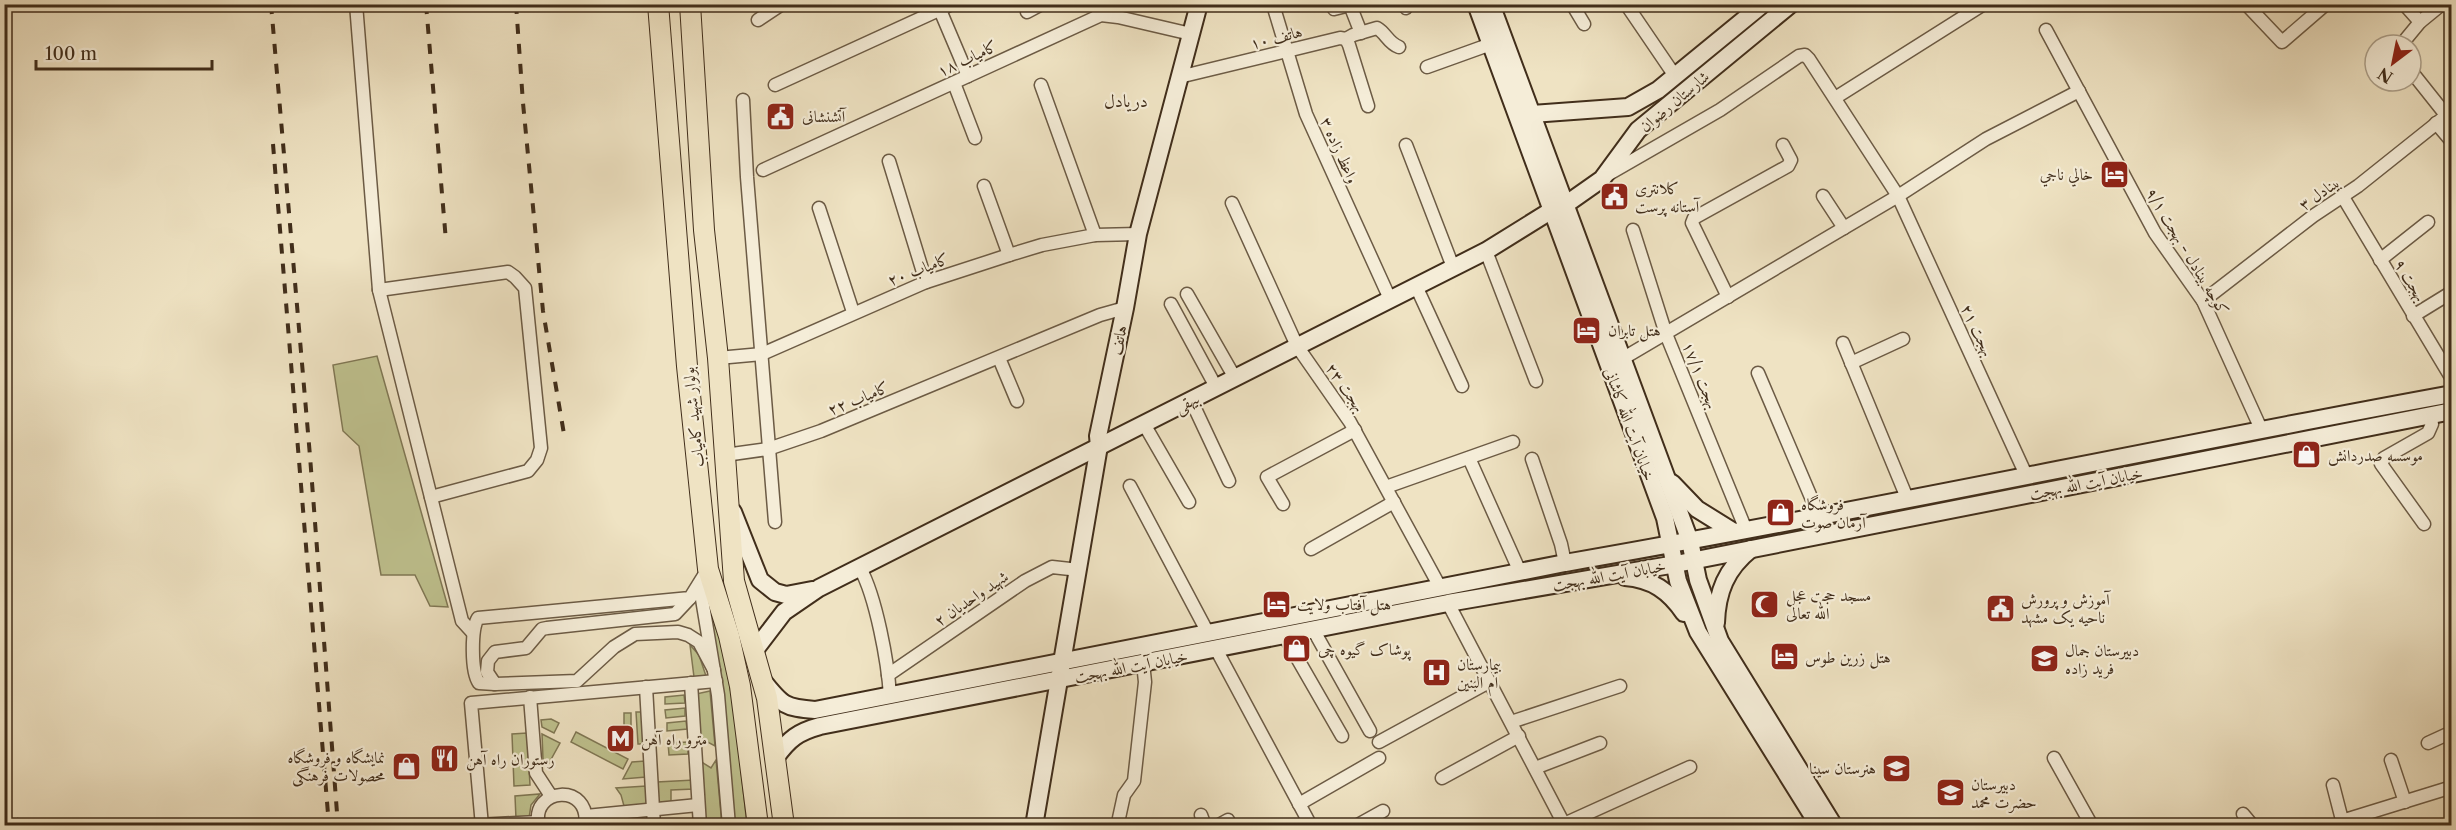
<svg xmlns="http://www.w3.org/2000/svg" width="2456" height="830" viewBox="0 0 2456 830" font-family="'Libre Caslon Text',Amiri,serif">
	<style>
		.green { fill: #bfc28f; stroke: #807855; stroke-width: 1.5 }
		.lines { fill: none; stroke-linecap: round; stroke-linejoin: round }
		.street-casing { stroke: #6c5b45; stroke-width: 15 }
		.secondary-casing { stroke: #412e1b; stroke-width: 20 }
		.primary-casing { stroke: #412e1b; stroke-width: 22 }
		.street { stroke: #f5edd8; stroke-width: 12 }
		.secondary { stroke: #f5edd8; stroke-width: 16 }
		.primary { stroke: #efe3c3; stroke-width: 20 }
		.rail { stroke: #412e1b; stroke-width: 4; stroke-dasharray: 10 10; stroke-linecap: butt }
		.labels { text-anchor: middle; stroke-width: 4.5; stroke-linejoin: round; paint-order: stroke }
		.street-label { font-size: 16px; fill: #412e1b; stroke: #f5edd8 }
		.poi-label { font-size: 16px; fill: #412e1b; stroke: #f5edd8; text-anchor: start }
		.neighbourhood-label { font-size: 18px; fill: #412e1b; stroke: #f5edd8 }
	</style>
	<rect width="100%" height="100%" fill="#efe3c3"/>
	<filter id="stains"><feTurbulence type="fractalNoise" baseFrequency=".00333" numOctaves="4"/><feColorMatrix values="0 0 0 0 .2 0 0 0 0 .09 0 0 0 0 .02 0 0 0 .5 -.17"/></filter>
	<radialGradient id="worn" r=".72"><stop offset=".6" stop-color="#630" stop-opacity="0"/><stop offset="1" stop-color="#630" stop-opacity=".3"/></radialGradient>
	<g class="green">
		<polygon points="377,356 448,607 430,606 415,575 381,575 359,446 343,431 333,365"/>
		<polygon points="708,605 723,648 735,715 747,825 735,825"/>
		<polygon points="690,645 699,655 706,676 694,677"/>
		<polygon points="710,691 715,746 698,737 696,694"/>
		<polygon points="684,695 685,703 665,704 665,697"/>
		<polygon points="685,708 685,716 666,718 665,710"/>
		<polygon points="636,712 643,712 644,744 638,744"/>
		<polygon points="624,713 631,713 631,741 624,737"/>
		<polygon points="551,719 559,723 554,733 542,727 541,720"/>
		<polygon points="686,721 687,729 667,731 667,723"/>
		<polygon points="576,732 628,759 623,769 571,742"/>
		<polygon points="527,733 530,785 514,786 512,734"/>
		<polygon points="542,734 560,743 549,763 543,759"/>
		<polygon points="688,742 688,754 669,755 668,743"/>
		<polygon points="716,760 722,825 704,825 700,761 711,768"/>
		<polygon points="645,761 646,777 623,779 632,762"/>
		<polygon points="694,780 694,789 671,790 671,803 658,804 657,782"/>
		<polygon points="646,786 648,805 624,806 621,795 616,788"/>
		<polygon points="540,794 531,805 529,818 516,819 515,796"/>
	</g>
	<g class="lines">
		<defs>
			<g id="street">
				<polyline points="356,4 379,290 462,621 473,633"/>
				<polyline points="1094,4 1101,15"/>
				<polyline points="1405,4 1406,8"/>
				<polyline points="1572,4 1584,24"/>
				<polyline points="1626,4 1675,76"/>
				<polyline points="2246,4 2282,42 2326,4"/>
				<polyline points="2404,4 2420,22"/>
				<polyline points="1274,8 1306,114 1390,299"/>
				<polyline points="1334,9 1350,5 1361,33"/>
				<polyline points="940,10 968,76"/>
				<polyline points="1027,12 1042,4"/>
				<polyline points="758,20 782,4"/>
				<polyline points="2046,30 2155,233 2203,301 2261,429"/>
				<path d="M 1346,39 L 1353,35 L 1377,28 C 1386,33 1388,43 1399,47"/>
				<polyline points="2401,45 2420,22 2442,4"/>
				<polyline points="1427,67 1491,44"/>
				<polyline points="2411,71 2446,115"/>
				<polyline points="1179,77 1340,38 1346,39 1349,45 1368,106"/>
				<polyline points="954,83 975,138"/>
				<polyline points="775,85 952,4"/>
				<polyline points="1041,85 1095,235"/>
				<polyline points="1835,98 1984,4"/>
				<polyline points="743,100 747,177 775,522"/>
				<polyline points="2436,123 2452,142"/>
				<polyline points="1406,145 1453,267"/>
				<polyline points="889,161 926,282"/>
				<polyline points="763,170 1101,15 1118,17 1191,34"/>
				<polyline points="1607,175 1720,110 1799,56 1805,55 1809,59 1898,196 2027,477"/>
				<polyline points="984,186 1009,255"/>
				<polyline points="1823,196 1844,228"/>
				<polyline points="2343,197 2452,379"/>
				<polyline points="1232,203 1297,346 1350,422 1440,587"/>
				<polyline points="819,208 853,312"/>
				<polyline points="1633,230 1666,334 1746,530"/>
				<polyline points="1486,251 1536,381"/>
				<polyline points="2380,260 2428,222"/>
				<polyline points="1416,286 1462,386"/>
				<polyline points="379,290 508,272 515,277 525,288 541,448 537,460 528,471 431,497"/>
				<polyline points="1187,294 1235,378"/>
				<polyline points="1728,297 1692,223 1694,218 1788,166 1791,160 1783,145"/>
				<polyline points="2203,301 2313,216 2358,186 2452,111"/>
				<polyline points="1171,304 1216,387"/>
				<polyline points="2413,316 2452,292"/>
				<polyline points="1843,343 1907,498"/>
				<polyline points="718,358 762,354 926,282 1009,255 1042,245 1095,235 1138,234"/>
				<polyline points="999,358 1017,401"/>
				<polyline points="1622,359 1898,196 1986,139 2079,91"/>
				<polyline points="1851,363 1903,339"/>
				<polyline points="1758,373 1819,516"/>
				<polyline points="1191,400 1229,481"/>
				<polyline points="1144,424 1189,502"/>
				<polyline points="725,455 768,449 821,431 1100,315 1125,308"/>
				<polyline points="1469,458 1520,572"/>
				<polyline points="1532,459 1561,544 1565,563"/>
				<polyline points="1130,486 1208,633"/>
				<polyline points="1386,487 1513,442"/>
				<polyline points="1283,504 1267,477 1355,430"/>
				<polyline points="2424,524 2381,464 2384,458 2428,433 2432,424 2429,414"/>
				<polyline points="1311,549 1394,502"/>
				<path d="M 860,568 C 876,597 888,662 890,696"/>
				<polyline points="706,579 702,599 718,695 729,826"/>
				<polyline points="690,598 675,614 547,628 542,629 526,648 495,652 488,661 487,672 495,684 577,681 614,647 635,634 678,632 688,635 699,642 714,670"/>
				<polyline points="1448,603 1565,826"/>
				<polyline points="1314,631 1370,731"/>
				<polyline points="1285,637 1342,736"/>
				<polyline points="1216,649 1311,826"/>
				<polyline points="888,675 1025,581 1052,567 1079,570"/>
				<polyline points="691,683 700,826"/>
				<path d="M 495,684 L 479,683 C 471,672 471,629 478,618 L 690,598 L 708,569"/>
				<polyline points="646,687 654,826"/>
				<polyline points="530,697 536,773 551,796"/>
				<polyline points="1511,722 1620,686"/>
				<polyline points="1379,742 1489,682"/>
				<polyline points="2428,743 2452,732"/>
				<polyline points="2054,758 2092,826"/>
				<polyline points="2391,760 2405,802"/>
				<polyline points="1535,768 1600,743"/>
				<polyline points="1442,778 1519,736"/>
				<polyline points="2333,785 2341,816 2345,820 2452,787"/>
				<polyline points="1299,804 1379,758"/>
				<polyline points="2243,814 2253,826"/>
				<polyline points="1201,815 1205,826"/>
				<polyline points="586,816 698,805"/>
				<polyline points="1119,818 1124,795 1134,781 1145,682 1143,663"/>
				<polyline points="1564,824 1690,767"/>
				<polyline points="477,825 538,822"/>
				<polyline points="482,826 471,703 716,681"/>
				<path d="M 539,826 C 529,787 592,782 585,826"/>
				<polyline points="1217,826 1228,820 1231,826"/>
				<polyline points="1356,826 1383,811"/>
			</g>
			<g id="secondary">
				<polyline points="1476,4 1665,518 1678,581 1698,632 1819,826"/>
				<polyline points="1491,4 1690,541 1698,580 1720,641 1834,826"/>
				<polyline points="1532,114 1628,107 1658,90 1763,4"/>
				<polyline points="1672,483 1697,509 1734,532"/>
				<polyline points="733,512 760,580 775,592 786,595 812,590"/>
				<path d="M 1625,577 C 1652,579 1669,591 1684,613"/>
				<path d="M 1716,623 C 1717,592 1726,569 1751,549"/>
				<polyline points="755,650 784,612 819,588 1486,251 1552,210 1565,205 1602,179 1638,130 1791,4"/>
				<path d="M 763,681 C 782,705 785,708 815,710 L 1565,563 C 1861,512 2155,448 2452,394"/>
				<path d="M 776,757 C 789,739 798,732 820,726 L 1448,603 L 1676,564 L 2452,411"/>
				<polyline points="1034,826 1099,446 1098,436 1125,308 1138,234 1199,4"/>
			</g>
			<g id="primary">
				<polyline points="658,4 687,366 708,569 729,636 740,686 758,826"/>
				<polyline points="690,4 704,230 718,358 734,581 767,698 784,826"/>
			</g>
		</defs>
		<use href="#street" class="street-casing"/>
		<use href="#secondary" class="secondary-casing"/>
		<use href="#primary" class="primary-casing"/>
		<use href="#street" class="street"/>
		<use href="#secondary" class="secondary"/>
		<use href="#primary" class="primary"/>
		<g class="rail">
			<polyline points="271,4 310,456 338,826"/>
			<polyline points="426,4 446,241"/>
			<polyline points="516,4 523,103 543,311 564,434"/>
			<polyline points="273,144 329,826"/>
			<polyline points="4,803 22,826"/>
		</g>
	</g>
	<defs>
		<symbol id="civic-square" viewBox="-11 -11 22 22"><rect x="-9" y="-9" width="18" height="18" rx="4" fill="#8f2418" stroke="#f5edd8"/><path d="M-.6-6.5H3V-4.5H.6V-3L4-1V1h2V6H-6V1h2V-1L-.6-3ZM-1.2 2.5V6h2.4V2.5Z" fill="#fff"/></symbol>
		<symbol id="hotel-square" viewBox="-11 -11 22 22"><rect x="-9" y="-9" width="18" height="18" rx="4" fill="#8f2418" stroke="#f5edd8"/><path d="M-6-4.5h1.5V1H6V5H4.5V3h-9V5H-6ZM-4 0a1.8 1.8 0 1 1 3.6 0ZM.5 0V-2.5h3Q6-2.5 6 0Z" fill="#fff"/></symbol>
		<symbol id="shop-square" viewBox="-11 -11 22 22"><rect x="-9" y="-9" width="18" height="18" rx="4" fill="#8f2418" stroke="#f5edd8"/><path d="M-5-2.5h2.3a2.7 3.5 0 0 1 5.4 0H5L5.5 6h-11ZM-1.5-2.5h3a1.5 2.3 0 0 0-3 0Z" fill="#fff"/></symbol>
		<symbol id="mosque-square" viewBox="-11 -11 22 22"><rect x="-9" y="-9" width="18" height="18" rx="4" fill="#8f2418" stroke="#f5edd8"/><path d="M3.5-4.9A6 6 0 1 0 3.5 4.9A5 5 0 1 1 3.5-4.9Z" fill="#fff"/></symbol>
		<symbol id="school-square" viewBox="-11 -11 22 22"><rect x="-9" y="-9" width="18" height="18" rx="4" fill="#8f2418" stroke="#f5edd8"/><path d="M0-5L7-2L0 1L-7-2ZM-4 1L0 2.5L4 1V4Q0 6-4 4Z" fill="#fff"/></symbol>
		<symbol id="hospital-square" viewBox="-11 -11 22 22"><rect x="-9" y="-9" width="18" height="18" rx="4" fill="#8f2418" stroke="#f5edd8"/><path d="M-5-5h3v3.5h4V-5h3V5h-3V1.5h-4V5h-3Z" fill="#fff"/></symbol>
		<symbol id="metro-square" viewBox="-11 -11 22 22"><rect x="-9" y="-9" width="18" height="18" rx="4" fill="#8f2418" stroke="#f5edd8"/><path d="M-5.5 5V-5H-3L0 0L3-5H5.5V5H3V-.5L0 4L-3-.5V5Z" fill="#fff"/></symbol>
		<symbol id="restaurant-square" viewBox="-11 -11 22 22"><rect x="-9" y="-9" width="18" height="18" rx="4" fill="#8f2418" stroke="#f5edd8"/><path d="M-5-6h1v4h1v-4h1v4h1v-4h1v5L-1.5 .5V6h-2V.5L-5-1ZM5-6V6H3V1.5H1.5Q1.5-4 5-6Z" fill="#fff"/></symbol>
	</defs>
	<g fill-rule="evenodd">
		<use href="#civic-square" x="764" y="100" width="33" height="33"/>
		<use href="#hotel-square" x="2098" y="158" width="33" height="33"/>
		<use href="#civic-square" x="1598" y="180" width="33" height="33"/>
		<use href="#hotel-square" x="1570" y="314" width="33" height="33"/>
		<use href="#shop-square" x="2290" y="438" width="33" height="33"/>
		<use href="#shop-square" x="1764" y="496" width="33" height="33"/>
		<use href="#hotel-square" x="1260" y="588" width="33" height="33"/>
		<use href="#mosque-square" x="1748" y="588" width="33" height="33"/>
		<use href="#civic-square" x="1984" y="592" width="33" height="33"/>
		<use href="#shop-square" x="1280" y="632" width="33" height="33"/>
		<use href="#hotel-square" x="1768" y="640" width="33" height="33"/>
		<use href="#school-square" x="2028" y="642" width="33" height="33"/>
		<use href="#hospital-square" x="1420" y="656" width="33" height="33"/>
		<use href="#metro-square" x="604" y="722" width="33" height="33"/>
		<use href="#restaurant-square" x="428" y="742" width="33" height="33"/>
		<use href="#shop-square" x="390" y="750" width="33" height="33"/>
		<use href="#school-square" x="1880" y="752" width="33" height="33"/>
		<use href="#school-square" x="1934" y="776" width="33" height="33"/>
	</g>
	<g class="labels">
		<g class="street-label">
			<text transform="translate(1276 37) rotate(-14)" y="6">هاتف ۱۰</text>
			<text transform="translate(967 58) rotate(-25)" y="6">کامیاب ۱۸</text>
			<text transform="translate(1674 101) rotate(-40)" y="6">شارستان رضوان</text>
			<text transform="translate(1340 150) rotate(66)" y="6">واعظ زاده ۳</text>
			<text transform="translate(2319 193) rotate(-35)" y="6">بینادل ۳</text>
			<text transform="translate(2188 251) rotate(59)" y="6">کوچه بینادل - بهجت ۹/۱</text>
			<text transform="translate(918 269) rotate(-21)" y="6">کامیاب ۲۰</text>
			<text transform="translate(2411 280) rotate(59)" y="6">بهجت ۹</text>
			<text transform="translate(1978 330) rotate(65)" y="6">بهجت ۲۱</text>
			<text transform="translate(1118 340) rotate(-78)" y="6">هاتف</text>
			<text transform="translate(1701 375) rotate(68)" y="6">بهجت ۱۷/۱</text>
			<text transform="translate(1346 387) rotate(55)" y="6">بهجت ۲۳</text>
			<text transform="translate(858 398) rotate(-22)" y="6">کامیاب ۲۲</text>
			<text transform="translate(1187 402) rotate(-27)" y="6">بیهقی</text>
			<text transform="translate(693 417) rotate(-96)" y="6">بولوار شهید کامیاب</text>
			<text transform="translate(1630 424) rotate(70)" y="6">خیابان آیت الله کاشانی</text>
			<text transform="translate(2086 483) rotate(-11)" y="6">خیابان آیت الله بهجت</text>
			<text transform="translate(1609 575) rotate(-10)" y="6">خیابان آیت الله بهجت</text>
			<text transform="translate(971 598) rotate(-34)" y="6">شهید واحدیان ۲</text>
			<text transform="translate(1131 666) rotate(-11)" y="6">خیابان آیت الله بهجت</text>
		</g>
		<g class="poi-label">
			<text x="802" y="122">آتشنشانی</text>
			<text x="2093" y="180" text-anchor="end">خالي ناجي</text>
			<text x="1635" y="194">کلانتری<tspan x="1635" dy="18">آستانه پرست</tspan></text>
			<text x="1608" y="336">هتل تابران</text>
			<text x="2328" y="461">موسسه صدردانش</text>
			<text x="1801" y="510">فروشگاه<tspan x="1801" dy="18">آرمان صوت</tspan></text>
			<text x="1786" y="601">مسجد حجت عجل<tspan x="1786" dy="18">الله تعالی</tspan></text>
			<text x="2021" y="605">آموزش و پرورش<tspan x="2021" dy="18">ناحیه یک مشهد</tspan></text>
			<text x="1297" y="610">هتل آفتاب ولایت</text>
			<text x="1318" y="655">پوشاک گیوه چی</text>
			<text x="2065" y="656">دبیرستان جمال<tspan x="2065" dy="18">فرید زاده</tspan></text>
			<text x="1805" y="663">هتل زرین طوس</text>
			<text x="1457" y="670">بیمارستان<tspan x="1457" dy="18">ام البنین</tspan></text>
			<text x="641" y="745">مترو راه آهن</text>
			<text x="385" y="763" text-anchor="end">نمایشگاه و فروشگاه<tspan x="385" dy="18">محصولات فرهنگی</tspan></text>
			<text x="466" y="765">رستوران راه آهن</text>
			<text x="1876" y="774" text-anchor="end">هنرستان سینا</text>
			<text x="1971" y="790">دبیرستان<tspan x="1971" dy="18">حضرت محمد</tspan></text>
		</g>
		<g class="neighbourhood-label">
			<text x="1126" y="107">دریادل</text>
		</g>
	</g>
	<rect width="2456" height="830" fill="none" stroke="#efe3c3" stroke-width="24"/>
	<rect x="6" y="6" width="2444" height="818" fill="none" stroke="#412e1b" stroke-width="3"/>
	<rect x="12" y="12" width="2432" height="806" fill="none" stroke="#412e1b" stroke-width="1.5"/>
	<g transform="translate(2393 63) rotate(212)"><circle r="28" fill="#f5edd8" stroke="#ada18c" stroke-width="1.5"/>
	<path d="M0-4.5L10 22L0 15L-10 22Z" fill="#8f2418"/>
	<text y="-9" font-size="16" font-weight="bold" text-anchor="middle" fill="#412e1b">N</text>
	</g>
	<path d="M36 60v9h176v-9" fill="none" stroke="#412e1b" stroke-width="3"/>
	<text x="45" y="60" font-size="18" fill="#412e1b" stroke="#f5edd8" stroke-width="4.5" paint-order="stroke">100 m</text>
	<rect width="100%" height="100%" filter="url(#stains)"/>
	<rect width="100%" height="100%" fill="url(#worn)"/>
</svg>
